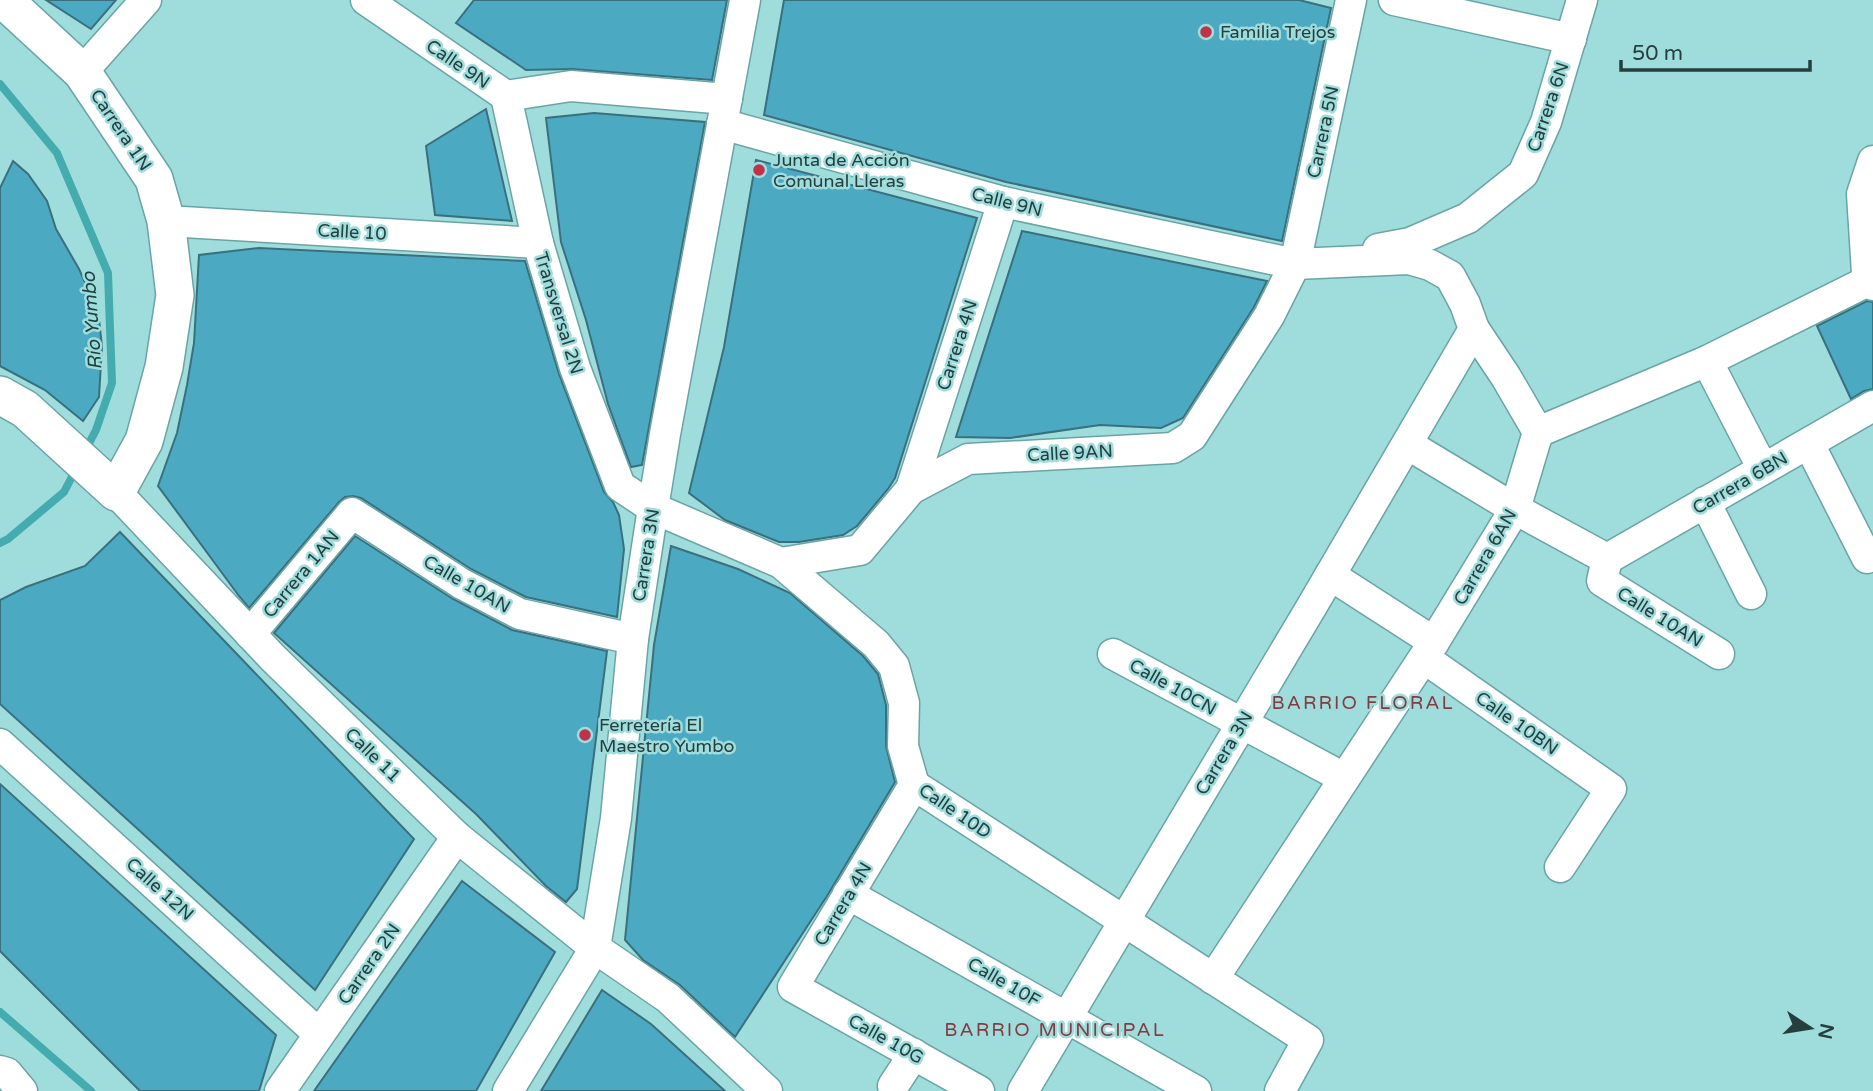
<svg xmlns="http://www.w3.org/2000/svg" width="1873" height="1091" viewBox="0 0 1873 1091" font-family="'Varela Round',sans-serif">
	<style>
		.lines { fill: none; stroke-linecap: round; stroke-linejoin: round }
		.stream { stroke: #44acae; stroke-width: 8 }
		.building { fill: #4baac2; stroke: #3a707e; stroke-width: 2 }
		.minor-casing { stroke: #6aa5a6; stroke-width: 33 }
		.tertiary-casing { stroke: #6aa5a6; stroke-width: 40 }
		.minor { stroke: #fff; stroke-width: 30 }
		.tertiary { stroke: #fff; stroke-width: 37 }
		.poi-dot { fill: #c13148; stroke: #9fdcdc; stroke-width: 2.5 }
		.labels { text-anchor: middle; stroke-width: 5; stroke-linejoin: round; paint-order: stroke }
		.poi-label { font-size: 18px; fill: #253e3e; stroke: #9fdcdc; text-anchor: start }
		.street-label { font-size: 18px; fill: #253e3e; stroke: #9fdcdc }
		.water-label { font-size: 19px; font-style: italic; fill: #1f3f3f; stroke: #9fdcdc }
		.neighbourhood-label { font-size: 19px; letter-spacing: 2px; fill: #843c42; stroke: #9fdcdc }
	</style>
	<rect width="100%" height="100%" fill="#9fdcdc"/>
	<g class="lines">
		<g class="stream">
			<polyline points="0,84 57,153 108,273 112,383 96,430 85,451"/>
			<polyline points="0,543 8,539 64,492 76,469"/>
			<polyline points="0,1012 91,1091"/>
		</g>
	</g>
	<g class="building">
		<polygon points="46,0 116,0 91,29"/>
		<polygon points="474,0 727,0 712,80 572,69 526,70 456,23"/>
		<polygon points="784,0 1299,0 1331,8 1282,241 1006,182 764,115"/>
		<polygon points="486,109 512,221 435,215 426,146"/>
		<polygon points="594,113 705,122 642,465 631,467 608,404 586,320 561,242 546,118"/>
		<polygon points="756,160 977,218 895,478 888,489 857,526 843,535 799,542 779,542 725,520 689,493 724,347"/>
		<polygon points="13,161 28,174 47,201 56,229 79,269 98,311 102,346 99,397 83,421 45,390 0,366 0,188"/>
		<polygon points="1022,231 1267,281 1254,307 1183,418 1161,428 1100,425 1010,438 956,437"/>
		<polygon points="259,248 525,261 559,374 604,492 613,502 619,515 624,549 617,617 526,597 471,569 361,498 353,496 345,497 339,502 249,608 239,596 158,486 177,433 187,385 194,343 199,255"/>
		<polygon points="1867,301 1873,302 1873,389 1864,391 1851,399 1817,326"/>
		<polygon points="120,532 414,839 315,990 0,704 0,600 26,587 85,566"/>
		<polygon points="355,536 453,599 512,630 607,651 577,889 566,902 546,886 476,814 274,633"/>
		<polygon points="671,546 738,569 790,593 863,656 878,674 886,705 886,746 895,782 827,896 735,1037 680,985 643,960 625,940 654,645"/>
		<polygon points="0,784 276,1035 259,1091 140,1091 0,951"/>
		<polygon points="462,881 555,952 476,1091 314,1091"/>
		<polygon points="602,990 651,1024 725,1091 541,1091"/>
	</g>
	<g class="lines">
		<defs>
			<g id="minor">
				<polyline points="366,0 506,96 571,86 727,99"/>
				<polyline points="1394,0 1571,39"/>
				<polyline points="82,72 146,0"/>
				<polyline points="506,96 538,243 575,368 620,486 653,508 781,563 876,644 894,666 904,703 903,746 914,785 1308,1040 1280,1091"/>
				<polyline points="722,124 1003,202 1295,264 1409,259 1430,265 1450,276 1465,304 1474,329 1312,606 1023,1091"/>
				<polyline points="1873,161 1862,194 1867,273 1873,285"/>
				<polyline points="166,221 538,243"/>
				<polyline points="1378,249 1410,243 1468,218 1523,174 1546,122 1582,0"/>
				<polyline points="1474,329 1506,377 1538,432"/>
				<polyline points="1707,361 1763,469"/>
				<polyline points="1538,432 1707,361 1870,280"/>
				<polyline points="1407,444 1515,509 1607,559"/>
				<polyline points="1809,444 1867,558"/>
				<polyline points="911,489 1003,202"/>
				<polyline points="116,492 273,658 457,837 595,948 668,998 767,1091"/>
				<polyline points="1705,502 1751,594"/>
				<polyline points="1607,559 1873,406"/>
				<polyline points="1607,559 1602,581 1719,654"/>
				<polyline points="781,563 860,550 911,489 968,459 1173,448 1192,436 1269,316 1295,264 1351,0"/>
				<polyline points="1330,575 1434,642"/>
				<polyline points="250,634 352,513 462,584 520,614 633,639"/>
				<polyline points="1113,654 1344,778"/>
				<polyline points="1424,658 1611,789 1560,867"/>
				<polyline points="0,744 319,1034"/>
				<polyline points="914,785 793,987 979,1091"/>
				<polyline points="848,894 1196,1091"/>
				<polyline points="1213,979 1434,642 1515,509 1538,432"/>
				<polyline points="0,1071 7,1073 22,1091"/>
				<polyline points="893,1086 914,1054"/>
				<polyline points="280,1091 457,837"/>
				<polyline points="508,1091 595,948 616,818 633,639 653,508 665,434 745,0"/>
			</g>
			<polyline id="tertiary" points="0,395 25,409 116,492 144,441 164,367 175,295 166,221 154,179 82,72 4,0"/>
		</defs>
		<use href="#minor" class="minor-casing"/>
		<use href="#tertiary" class="tertiary-casing"/>
		<use href="#minor" class="minor"/>
		<use href="#tertiary" class="tertiary"/>
	</g>
	<g class="poi-dot">
		<circle cx="1206" cy="32" r="7"/>
		<circle cx="759" cy="170" r="7"/>
		<circle cx="585" cy="735" r="7"/>
	</g>
	<g class="labels">
		<g class="poi-label">
			<text x="1220" y="38">Familia Trejos</text>
			<text x="773" y="166">Junta de Acción<tspan x="773" dy="21">Comunal Lleras</tspan></text>
			<text x="599" y="731">Ferretería El<tspan x="599" dy="21">Maestro Yumbo</tspan></text>
		</g>
		<g class="street-label">
			<text transform="translate(458 64) rotate(34)" y="6">Calle 9N</text>
			<text transform="translate(1548 107) rotate(-71)" y="6">Carrera 6N</text>
			<text transform="translate(121 130) rotate(56)" y="6">Carrera 1N</text>
			<text transform="translate(1323 132) rotate(-78)" y="6">Carrera 5N</text>
			<text transform="translate(1007 202) rotate(14)" y="6">Calle 9N</text>
			<text transform="translate(352 232) rotate(3)" y="6">Calle 10</text>
			<text transform="translate(559 313) rotate(73)" y="6">Transversal 2N</text>
			<text transform="translate(957 345) rotate(-72)" y="6">Carrera 4N</text>
			<text transform="translate(1070 453) rotate(-3)" y="6">Calle 9AN</text>
			<text transform="translate(1740 483) rotate(-30)" y="6">Carrera 6BN</text>
			<text transform="translate(646 555) rotate(-81)" y="6">Carrera 3N</text>
			<text transform="translate(1485 557) rotate(-60)" y="6">Carrera 6AN</text>
			<text transform="translate(301 574) rotate(-50)" y="6">Carrera 1AN</text>
			<text transform="translate(467 584) rotate(30)" y="6">Calle 10AN</text>
			<text transform="translate(1660 617) rotate(32)" y="6">Calle 10AN</text>
			<text transform="translate(1173 687) rotate(29)" y="6">Calle 10CN</text>
			<text transform="translate(1517 723) rotate(35)" y="6">Calle 10BN</text>
			<text transform="translate(1224 753) rotate(-59)" y="6">Carrera 3N</text>
			<text transform="translate(373 755) rotate(44)" y="6">Calle 11</text>
			<text transform="translate(955 811) rotate(34)" y="6">Calle 10D</text>
			<text transform="translate(160 889) rotate(42)" y="6">Calle 12N</text>
			<text transform="translate(843 904) rotate(-59)" y="6">Carrera 4N</text>
			<text transform="translate(369 964) rotate(-55)" y="6">Carrera 2N</text>
			<text transform="translate(1004 982) rotate(30)" y="6">Calle 10F</text>
			<text transform="translate(886 1039) rotate(29)" y="6">Calle 10G</text>
		</g>
		<g class="water-label">
			<text transform="translate(91 321) rotate(-94)" y="7">Río Yumbo</text>
		</g>
		<g class="neighbourhood-label">
			<text x="1363" y="709">BARRIO FLORAL</text>
			<text x="1055" y="1036">BARRIO MUNICIPAL</text>
		</g>
	</g>
	<g transform="translate(1810 1028) rotate(102)" stroke="#9fdcdc" stroke-width="5" paint-order="stroke">
	<path d="M0-5L12 26L0 18L-12 26Z" fill="#253e3e"/>
	<text y="-10" font-size="19" font-weight="bold" text-anchor="middle" fill="#253e3e">N</text>
	</g>
	<path d="M1621 60v10h189v-10" fill="none" stroke="#253e3e" stroke-width="3.5"/>
	<text x="1632" y="60" font-size="21" fill="#253e3e" stroke="#9fdcdc" stroke-width="5" paint-order="stroke">50 m</text>
</svg>
